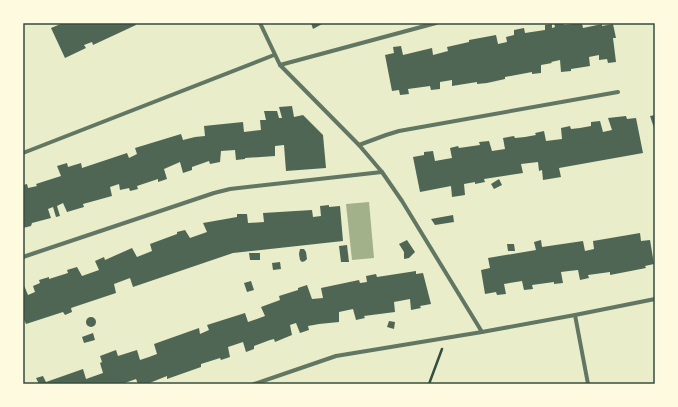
<svg xmlns="http://www.w3.org/2000/svg" width="678" height="407" viewBox="0 0 678 407" font-family="Raleway,sans-serif">
	<style>
		.water { fill: #a3b18a }
		.building { fill: #4f6655 }
		.lines { fill: none; stroke-linecap: round; stroke-linejoin: round }
		.path { stroke: #344e41; stroke-width: 2.5 }
		.minor { stroke: #617663; stroke-width: 4 }
		.neatline { fill: none; stroke: #344e41; stroke-width: 1.5 }
	</style>
	<rect width="100%" height="100%" fill="#e9edc9"/>
	<polygon class="water" points="369,202 374,258 352,260 346,204"/>
	<g class="building">
		<polygon points="63,23 135,23 136,25 93,45 92,42 84,45 86,48 65,58 51,28"/>
		<polygon points="311,23 324,23 313,29"/>
		<polygon points="554,23 563,23 564,25 582,23 583,28 602,24 602,26 613,24 616,38 613,38 616,62 608,63 607,59 599,60 599,55 589,57 590,66 571,69 571,71 561,72 560,60 551,62 552,63 541,65 541,73 532,74 532,72 505,77 505,79 487,83 477,84 477,82 452,86 452,80 440,82 440,89 431,90 430,86 408,89 409,94 400,95 399,90 392,91 385,55 394,53 393,47 401,46 403,55 432,48 433,55 448,51 447,47 469,42 469,40 496,35 498,44 507,42 506,37 514,35 514,30 524,28 525,33 545,30 545,25 552,24 552,28 555,27"/>
		<polygon points="292,106 294,117 303,115 323,135 326,168 286,171 284,145 275,146 275,156 245,158 245,159 236,160 235,150 221,151 220,162 210,164 209,161 192,167 192,170 183,173 180,162 164,169 167,179 158,182 158,179 137,186 138,189 130,191 129,188 120,190 119,184 110,187 112,196 83,204 84,207 67,212 63,203 57,206 60,216 56,217 53,207 48,209 51,218 32,223 31,226 23,228 23,185 27,184 28,188 37,186 36,184 61,176 57,166 67,163 68,167 81,163 82,168 127,153 129,158 137,154 135,148 181,134 183,140 195,137 205,136 204,126 243,122 244,132 261,130 260,120 266,120 264,111 277,111 279,118 282,118 279,107"/>
		<polygon points="655,115 655,131 650,116"/>
		<polygon points="626,116 627,119 636,118 643,153 559,168 561,177 543,180 542,170 539,171 538,162 521,164 523,173 484,179 485,182 475,184 475,182 464,184 465,195 452,197 451,186 420,192 413,157 424,155 424,152 433,151 435,161 452,158 450,148 458,146 459,148 480,145 479,142 489,141 492,151 505,149 503,138 514,136 515,138 525,137 536,135 535,133 544,131 546,141 562,139 561,128 570,126 571,129 580,128 591,126 591,122 600,121 603,132 612,130 608,118"/>
		<polygon points="499,179 502,185 494,189 491,184"/>
		<polygon points="329,205 329,207 340,206 343,241 233,253 133,287 130,278 114,284 116,293 71,308 72,312 65,315 63,312 26,324 23,317 23,283 28,295 35,292 33,286 40,283 39,280 49,277 49,279 68,273 67,270 77,267 82,276 99,270 95,261 104,257 105,260 132,248 137,257 152,251 150,244 177,234 177,232 185,230 190,238 207,232 203,223 237,217 237,214 247,214 248,223 264,222 263,213 312,210 313,217 321,216 320,206"/>
		<polygon points="453,215 454,222 435,225 431,219"/>
		<polygon points="640,233 641,241 650,240 654,264 645,266 646,268 610,275 610,272 588,275 589,278 580,280 578,270 569,271 561,272 563,283 554,284 554,282 532,285 533,289 524,290 522,281 504,284 506,294 497,295 496,292 485,294 481,270 490,268 488,258 536,250 534,242 541,240 542,247 583,241 585,251 594,249 593,241"/>
		<polygon points="407,240 415,252 409,258 404,259 404,252 399,244"/>
		<polygon points="507,244 514,244 515,251 508,251"/>
		<polygon points="347,245 349,262 341,262 339,246"/>
		<polygon points="300,249 304,249 306,252 307,259 305,261 302,262 300,260 299,254"/>
		<polygon points="249,253 260,253 260,260 250,260"/>
		<polygon points="280,262 281,269 273,270 272,263"/>
		<polygon points="416,271 416,274 423,273 431,304 420,306 421,308 411,310 410,299 394,302 395,312 364,316 365,318 356,320 353,309 339,312 339,322 319,324 308,326 309,330 300,333 296,323 290,325 292,335 275,342 274,339 270,340 254,346 254,349 246,352 243,342 228,347 230,357 221,360 220,358 201,364 201,367 167,379 167,376 147,384 138,384 136,379 122,384 39,384 36,378 43,376 46,382 83,369 86,379 103,373 100,363 102,362 100,356 116,350 118,356 137,350 140,360 149,357 157,354 154,344 199,328 200,334 209,330 207,325 245,313 248,322 265,316 261,307 280,300 279,296 298,290 298,288 307,285 312,299 323,298 321,288 359,280 360,283 367,282 366,276 376,274 377,277"/>
		<polygon points="251,281 254,290 247,292 244,283"/>
		<circle cx="91" cy="322" r="5"/>
		<polygon points="389,321 395,322 394,329 387,327"/>
		<polygon points="93,333 95,340 84,343 82,337"/>
	</g>
	<g class="lines">
		<polyline class="path" points="429,384 442,349"/>
		<g class="minor">
			<polyline points="260,23 280,65 359,145 382,172 402,201 482,332"/>
			<polyline points="280,65 436,23"/>
			<polyline points="359,145 386,135 399,131 618,92"/>
			<polyline points="23,153 274,55"/>
			<polyline points="23,257 214,193 230,189 382,172"/>
			<polyline points="575,315 588,384"/>
			<polyline points="254,384 336,356 482,332 575,315 655,299"/>
		</g>
	</g>
	<rect width="678" height="407" fill="none" stroke="#fefae0" stroke-width="48"/>
	<rect x="24" y="24" width="630" height="359" class="neatline"/>
</svg>
